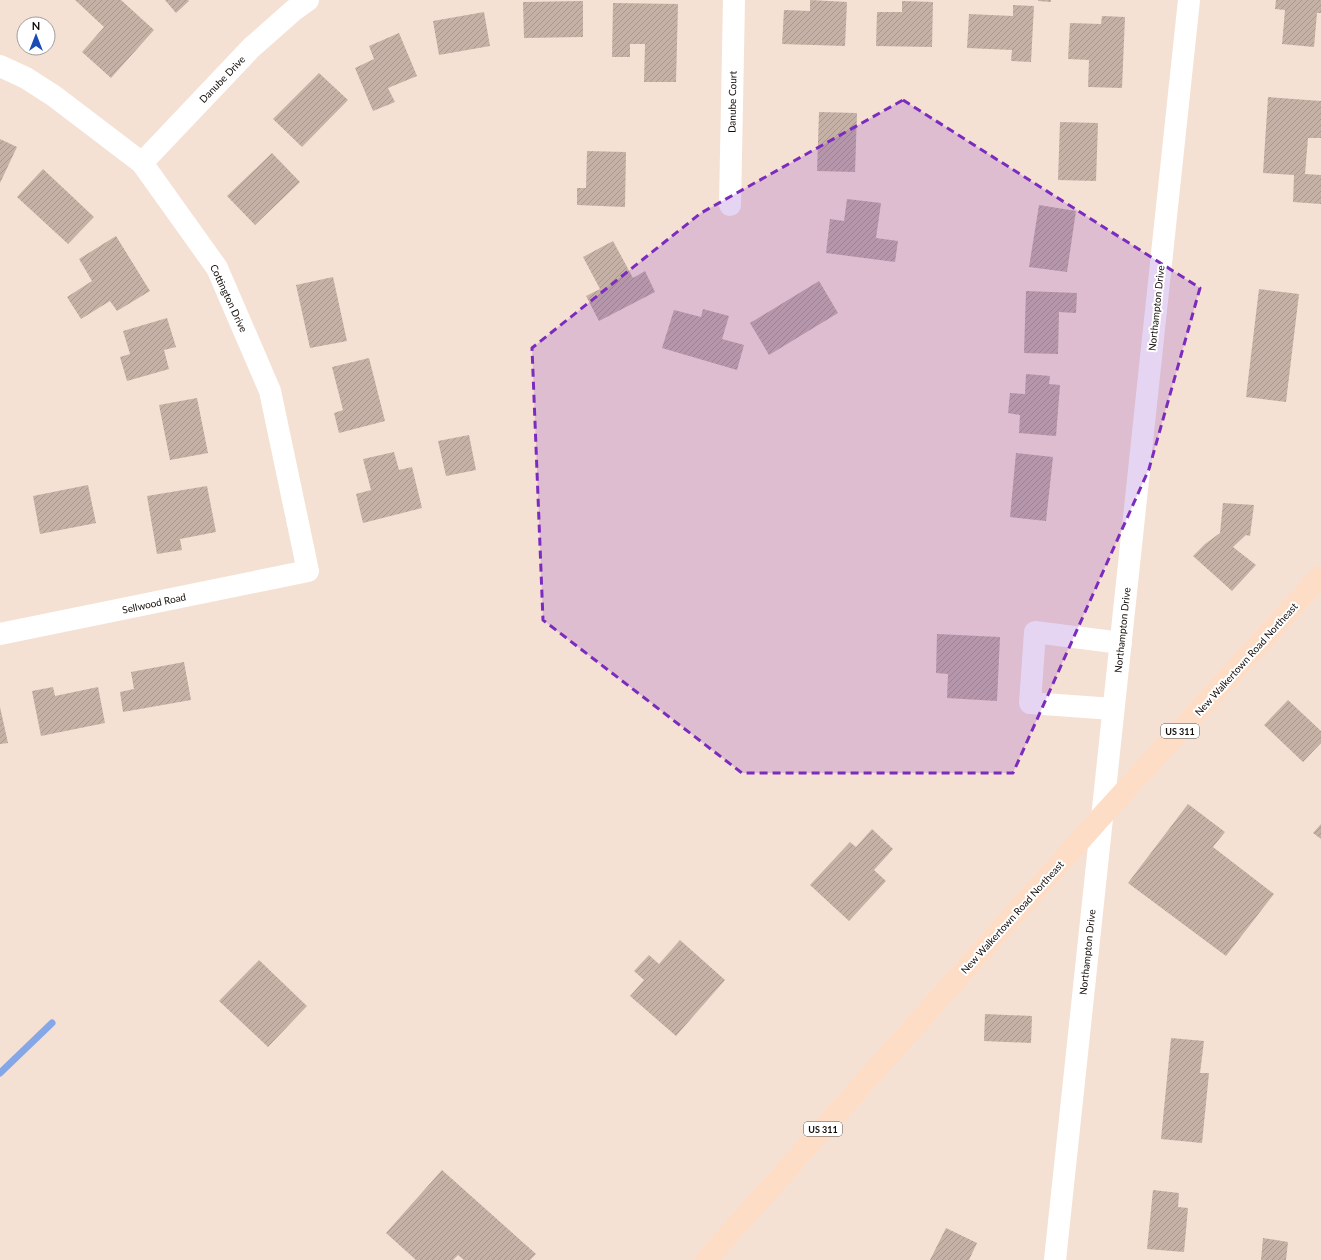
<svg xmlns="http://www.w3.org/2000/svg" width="1321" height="1260" font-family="Lato,sans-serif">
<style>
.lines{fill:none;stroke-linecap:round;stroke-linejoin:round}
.stream{stroke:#85a7e7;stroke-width:7}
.building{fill:url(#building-hatch)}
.minor{stroke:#fff;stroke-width:22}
.major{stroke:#feddc7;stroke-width:22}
.marked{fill:#7b2cbf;fill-opacity:0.2;stroke:#7b2cbf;stroke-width:3;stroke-dasharray:8 5;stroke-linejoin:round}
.labels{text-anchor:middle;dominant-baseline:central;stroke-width:4;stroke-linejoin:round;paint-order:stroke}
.shield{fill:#fff;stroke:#585451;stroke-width:1}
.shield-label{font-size:9px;font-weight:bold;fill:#110b07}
.street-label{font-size:10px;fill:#110b07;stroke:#fff}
</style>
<defs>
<pattern id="building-hatch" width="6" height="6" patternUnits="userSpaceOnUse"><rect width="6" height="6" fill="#c5b1a5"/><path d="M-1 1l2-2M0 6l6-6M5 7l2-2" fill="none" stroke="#a8978d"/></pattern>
</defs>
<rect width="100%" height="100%" fill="#f5e1d4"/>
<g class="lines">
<path class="stream" d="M0 1073 52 1023"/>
</g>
<path class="building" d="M75 0H121L154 30 111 78 82 52 104 27Z
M165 0H188L189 1 176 13Z
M810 0 847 2 845 46 782 44 784 10 810 11Z
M1038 0H1051V2L1038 1Z
M1276 0H1321V13H1317L1314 47 1282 44 1285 10 1275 9Z
M583 1V37L524 38 523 2Z
M902 1 933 2 932 47 876 46 877 12H902Z
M613 3 678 4 676 82H644L645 44H630V57H612Z
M1013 5 1034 6 1031 62 1011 61 1012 50 967 48 969 14 1013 16Z
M484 12 490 46 439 55 433 21Z
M1102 16 1125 17 1122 88 1088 87 1089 60 1068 59 1070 23 1101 24Z
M399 33 417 76 388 88 395 102 373 111 355 68 374 59 369 46Z
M319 73 348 100 302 147 273 119Z
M1268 97 1321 101V138H1308L1305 174 1321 175V204L1293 202 1294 175 1263 173Z
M819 112 857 113 855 172 817 171Z
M1060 122 1098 123 1096 181 1058 180Z
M0 139 17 147 0 183Z
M587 151 626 152 625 207 577 205V188H586Z
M272 153 300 182 255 225 227 196Z
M43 169 94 217 68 244 17 197Z
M847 199 881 203 876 238 898 241 895 262 826 253 830 219 844 221Z
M1039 205 1076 211 1067 272 1029 267Z
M116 236 150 291 117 311 110 301 81 319 67 297 92 281 79 259Z
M613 241 633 278 645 271 655 292 599 321 586 296 600 289 583 257Z
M333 277 347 341 310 348 296 285Z
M819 281 838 313 769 355 750 323Z
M1259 289 1299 294 1286 402 1246 397Z
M1026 291 1077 293 1076 313 1059 312 1058 354 1024 353Z
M703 309 729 316 722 339 744 345 737 370 662 348 674 310 701 317Z
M167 318 176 347 164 350 169 369 127 381 120 357 130 354 123 331Z
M369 358 385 421 339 433 334 413 343 410 332 367Z
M1026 374 1050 376 1049 384 1060 385 1056 436 1019 433 1020 415 1008 413 1010 393 1025 394Z
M197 398 208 453 170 460 159 405Z
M469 435 476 470 446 476 438 441Z
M394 452 399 470 412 467 422 508 363 523 356 494 371 490 363 459Z
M1016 453 1053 457 1046 521 1010 517Z
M88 485 96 523 40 534 33 496Z
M207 486 216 532 180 539 182 550 157 554 147 496Z
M1223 503 1254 505 1250 536 1246 535 1233 547 1256 565 1232 591 1193 556 1205 544 1220 533Z
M937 634 1000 637 997 701 947 698 948 674 936 673Z
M184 662 191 700 123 712 120 692 134 689 131 672Z
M53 687 55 696 98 687 105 723 41 736 32 691Z
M1288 700 1321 731V743L1303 762 1264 725Z
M0 707 8 743 0 744Z
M1188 804 1225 832 1213 847 1274 894 1226 956 1128 883Z
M1321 824V839L1313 833Z
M872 829 893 849 874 870 886 881 849 921 810 885 850 842 856 847Z
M680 940 725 980 676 1036 630 996 644 980 634 971 649 955 659 964Z
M259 960 307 1006 268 1047 219 1001Z
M985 1014 1032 1016 1031 1043 984 1041Z
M1171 1038 1204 1041 1200 1073H1209L1202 1143 1161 1139Z
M442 1170 536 1254 530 1260H464L458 1255 453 1260H416L386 1233Z
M1153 1190 1179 1193 1178 1207 1188 1208 1184 1252 1147 1249Z
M946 1228 977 1243 969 1260H930Z
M1263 1238 1288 1242 1286 1260H1261Z"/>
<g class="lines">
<path class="minor" d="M0 66 26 78 54 96 142 163 217 268 270 391 308 571 0 634
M142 163 251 48 294 10 308 0
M730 205 734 0
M1113 709 1030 703 1035 632 1121 643
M1055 1260 1189 0"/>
<path class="major" d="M706 1260 1101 817 1321 576"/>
</g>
<path class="marked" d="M903 100 1200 288 1149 469 1013 773H742L543 620 532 348 701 213Z"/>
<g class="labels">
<g class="shield">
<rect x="1161" y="724" width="38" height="14" rx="3"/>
<rect x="804" y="1122" width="38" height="14" rx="3"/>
</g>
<g class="shield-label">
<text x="1180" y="731">US 311</text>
<text x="823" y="1129">US 311</text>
</g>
<g class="street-label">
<text transform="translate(222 79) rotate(-46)">Danube Drive</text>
<text transform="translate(732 102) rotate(-89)">Danube Court</text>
<text transform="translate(229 298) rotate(65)">Cottington Drive</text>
<text transform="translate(1156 308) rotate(-84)">Northampton Drive</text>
<text transform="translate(154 603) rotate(-12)">Sellwood Road</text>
<text transform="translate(1122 630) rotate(-84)">Northampton Drive</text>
<text transform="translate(1246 659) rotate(-48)">New Walkertown Road Northeast</text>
<text transform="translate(1012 917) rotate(-48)">New Walkertown Road Northeast</text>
<text transform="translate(1087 952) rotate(-84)">Northampton Drive</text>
</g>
</g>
<g transform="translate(36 36)"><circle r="19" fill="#ffffff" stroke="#a09d9c"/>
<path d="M0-3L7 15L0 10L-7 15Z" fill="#194cb8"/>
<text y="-6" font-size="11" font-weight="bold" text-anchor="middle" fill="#110b07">N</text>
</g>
</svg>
